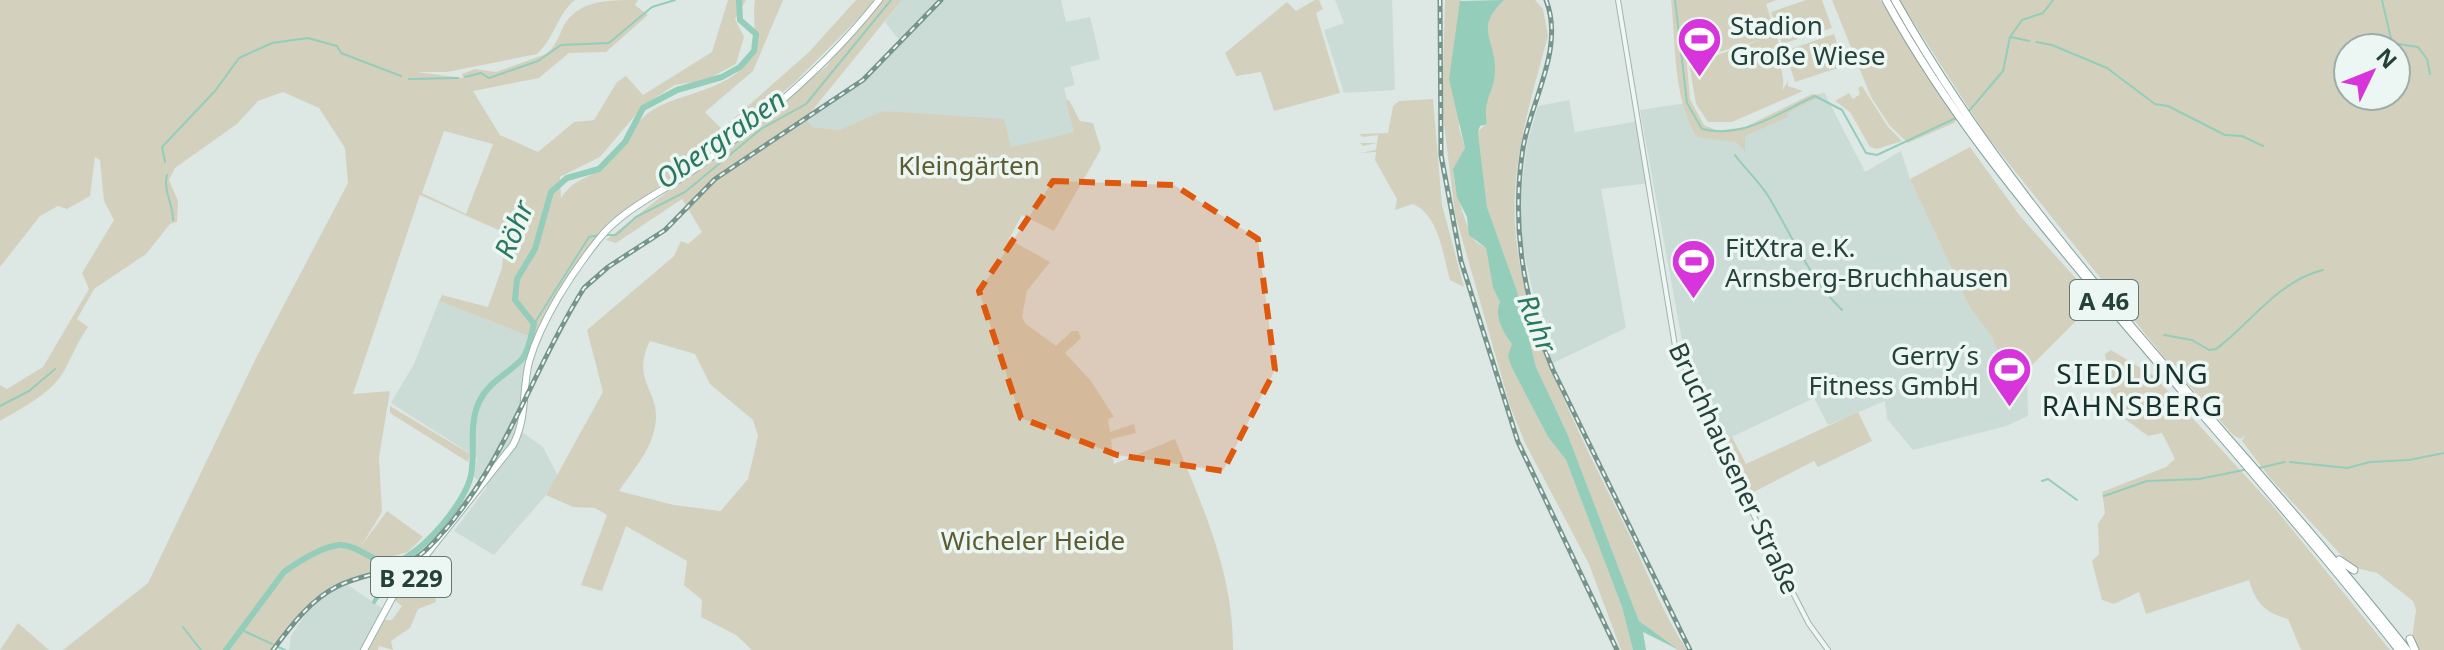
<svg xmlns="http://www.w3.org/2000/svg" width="2444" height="650" font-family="'Noto Sans',sans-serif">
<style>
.built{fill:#cbdbd6}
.green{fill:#d3d1bd;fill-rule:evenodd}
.water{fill:#94cdb9}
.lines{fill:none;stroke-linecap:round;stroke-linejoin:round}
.stream{stroke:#94cdb9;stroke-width:2}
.canal{stroke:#94cdb9;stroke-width:4}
.river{stroke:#94cdb9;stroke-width:6}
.minor-casing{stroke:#a2b3ae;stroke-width:6}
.major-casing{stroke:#9bb5ae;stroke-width:8}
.highway-casing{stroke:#83a199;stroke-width:9}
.minor{stroke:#f0f6f5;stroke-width:4}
.major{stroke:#fff;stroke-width:6}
.highway{stroke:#fff;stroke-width:7}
.rail-casing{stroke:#75948c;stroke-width:5}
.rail{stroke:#ecf6f3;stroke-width:2;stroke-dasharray:6;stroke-linecap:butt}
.marked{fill:#de580e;fill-opacity:0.2;stroke:#de580e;stroke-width:6;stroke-dasharray:16 10;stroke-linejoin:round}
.labels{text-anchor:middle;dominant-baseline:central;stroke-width:7;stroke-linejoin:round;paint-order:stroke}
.shield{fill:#ecf6f3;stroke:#617772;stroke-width:2}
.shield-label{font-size:24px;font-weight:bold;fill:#25413a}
.poi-label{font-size:26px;fill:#25413a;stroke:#ecf6f3;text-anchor:start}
.park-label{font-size:26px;fill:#5e5b31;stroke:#ecf6f3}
.street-label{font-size:26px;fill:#25413a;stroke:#ecf6f3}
.water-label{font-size:28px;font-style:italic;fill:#2b7860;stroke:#ecf6f3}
.neighbourhood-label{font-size:28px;letter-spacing:2px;fill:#17312c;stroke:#ecf6f3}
</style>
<rect width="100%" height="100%" fill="#dde8e5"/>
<path class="built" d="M902 0H1061L1066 22 1090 17 1100 59 1070 67 1075 85 1064 88 1075 132 1011 147 917 115 882 111 839 130 813 127 806 117 860 80 900 41 885 22Z
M1335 0H1392L1395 90 1344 93 1324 30 1344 23Z
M1824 92 1865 172 1901 151 1910 179 1969 306 1992 337 2008 376 2027 371 2028 416 2006 426 1913 450 1887 419 1885 401 1828 425 1814 398 1725 440 1685 357 1640 110 1686 103 1694 123 1716 134H1734Z
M1569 100 1575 132 1640 121 1649 183 1601 189 1626 328 1553 363 1543 336 1521 239 1519 208 1527 144 1538 106Z
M439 301 536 339 519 430 543 447 558 476 546 495 494 555 454 531 487 487 474 477 477 458 391 403 414 364Z
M346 584 382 608 361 650H289L291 636 305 615 328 593Z"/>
<path class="green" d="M0 0H575C558 13 554 39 537 54L447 72H417L463 78 462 74 475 69 496 72 546 54C555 47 558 38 563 27 578 0 606 0 638 0L635 5 648 15 606 52 569 53 539 78 473 91 500 135 538 152 574 122 594 120 617 82 626 76 643 95 712 52 728 0H746L735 19 744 37 736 64 706 80 675 85 644 105 600 157 560 177 561 198C574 179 581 182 599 170 621 156 627 129 647 114 676 91 734 93 751 54 758 39 752 17 755 0H783L753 71 705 112 722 129 809 52 856 0H902L806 118 813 127 839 130 882 111 1004 119 1011 147 1074 132 1066 101 1069 100 1080 121 1093 123 1101 149 1054 231 1022 215 1009 239 1050 262 1027 291 1022 317 1026 324 1056 346 1072 331H1078L1081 338 1065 353 1091 381 1114 417 1108 419 1110 432 1134 424 1136 433 1111 439 1114 464 1175 439C1203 507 1234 575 1233 650H752L736 635 701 617 702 600 684 585 687 561 626 526 602 591 581 585 607 515 595 508 573 507 546 495 603 392 587 330 674 256 681 241 688 244 702 232 682 199 616 243 606 240 827 66 872 5 795 82 733 135 621 213 602 231 536 339 439 301 442 295 488 307 502 268 505 233 420 195 353 394 390 391 379 457 382 512 361 546 387 511 423 537 408 552 383 559 386 568C329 583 308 605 271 650H63L148 583 255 360 348 183 345 148 319 108 283 92 258 101 237 124 175 168 169 180 178 201 177 222 170 224 146 254 94 289 77 319 88 327C78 341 72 356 64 371 52 393 22 408 0 421V385L7 389 43 367 89 289 82 273 114 220 104 201 100 160 95 157 90 196 67 209 58 206 40 216 0 267ZM444 131 493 144 466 214 422 193ZM650 341 695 354 710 384 753 420 758 436 748 479 718 514 720 511 674 505 619 491C634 468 654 448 656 419 658 390 631 379 650 341Z
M1315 0H1319L1323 9 1316 13 1340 93 1274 111 1261 72 1236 76 1225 53 1287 2 1296 11Z
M1445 0H1461L1459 128 1465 148C1464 158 1456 163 1454 171 1452 182 1468 234 1476 242 1477 243 1485 247 1486 248L1493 288 1500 302C1493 316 1504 334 1512 344V368L1548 437 1566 460 1622 607 1633 650H1621L1589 564 1525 443 1510 406 1455 214 1442 108Z
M1504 0H1535L1543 9 1548 36C1530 102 1509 168 1516 238 1526 337 1587 448 1630 536 1648 574 1664 616 1687 650H1678L1639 621 1567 433 1536 367 1517 291 1487 207 1478 132 1487 122C1480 106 1491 100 1491 85 1492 65 1483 30 1491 14 1493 9 1500 4 1504 0Z
M1671 0H1777L1766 4 1784 59 1772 47C1776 59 1787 73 1782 91L1788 81V86L1803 91 1732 122H1708L1696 104 1688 57 1703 53 1706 59 1763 39 1705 56 1703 51 1686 54 1690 99 1704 125 1718 131 1745 127 1812 94 1821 95 1819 100 1816 99 1787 113 1788 117 1745 136V151L1736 142 1697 137C1673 100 1676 45 1671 0Z
M1806 0H1822L1832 28 1782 44 1771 12Z
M1832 0H1880L1957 119 1954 123 1908 143 1890 126 1871 97Z
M1899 0H2444V650H2417L2412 638 2416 610 2413 601 2377 573 2352 567 2271 479 2242 441 2245 435 2241 439 2233 435 2162 355 1986 135ZM2348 48H2396V96H2348Z
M1834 34 1844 66 1795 82 1785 51Z
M1862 86 1888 127 1902 141 1877 149 1870 147 1850 112 1835 101 1849 93 1853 99 1860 94 1858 88Z
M1433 99 1442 205 1464 287 1450 280C1443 255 1439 215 1413 204L1395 210 1397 199 1375 160 1376 152 1360 153 1376 150 1377 143 1363 146 1360 143H1377L1378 135 1363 137 1359 134 1388 133 1393 106 1399 101Z
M1970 147 2020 216 2096 301 2032 365 2007 375 1992 337 1969 306 1910 179Z
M2111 350 2154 376 2274 507 2390 650H2301L2288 619C2265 613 2255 602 2249 580L2146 614 2139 592 2114 604 2102 600 2092 561 2099 554 2098 524 2105 513 2102 492 2166 467 2175 459 2162 433 2148 436 2114 411 2105 354Z
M390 406 470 454 468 462 390 413Z
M1858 412 1872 441 1818 467 1814 461 1750 494 1724 441 1732 437 1746 464Z
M434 585 436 602 418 609 410 628 391 641 393 650 379 646 378 650H368L383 620H392L402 606 394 600 408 588Z
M18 623 49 650H0Z"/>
<path class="water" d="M1504 0C1474 28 1495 38 1495 69 1495 93 1482 99 1487 124L1480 126 1478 132 1487 207 1517 291 1536 367 1567 433 1639 621 1679 650 1643 632 1646 650H1633L1622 607 1566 460 1548 437 1512 368 1508 356 1512 344C1504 334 1493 315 1500 302L1493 288 1486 248 1469 235 1467 217 1457 197 1453 169 1465 148 1449 79 1460 1Z"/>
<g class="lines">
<path class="stream" d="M1675 0 1687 103 1702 129C1744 139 1778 113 1815 96L1842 110 1866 153 1877 155 1956 118
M2382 0 2392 43 2418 47 2427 59 2430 74
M2011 37 2029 41
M2036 42 2052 45 2107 68 2155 104 2168 106 2225 135 2242 136 2263 146
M465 77 481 73 489 78 538 61 561 45 609 43 652 7 675 0
M409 79 458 78
M1969 111 2003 71 2010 37 2022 20 2043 13 2053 0
M1735 155C1746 170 1760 182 1770 199 1793 238 1810 279 1842 310
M165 162 162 147 215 91 239 58 272 43 308 38 337 46 341 53 401 76
M167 175C163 192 173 203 173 220
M606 235H616L636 217 685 192 761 129 806 104 891 0
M534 324 589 237 600 235
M2164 335 2192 340 2209 350 2216 349C2252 322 2278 281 2323 270
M0 406 29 391 55 369
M2290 462 2347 468 2370 462 2409 460 2444 453
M2259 468 2285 462
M2042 481 2048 479 2077 500
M2104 496 2147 481 2199 479 2244 470
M183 627 201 650
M242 630 272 644
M278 647 285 650"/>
<path class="canal" d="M393 579 409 564 413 553
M374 602 383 589"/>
<path class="river" d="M226 650 284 572C298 562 321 547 339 545 360 544 376 568 396 562 422 554 466 502 471 475 476 451 468 426 479 402 489 381 507 375 522 359 529 351 531 335 534 324L515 300 517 279 535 249 551 192 567 178 599 169 625 142 643 108 677 90 722 77 740 67 754 51 756 34 740 20 739 0"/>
<defs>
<path id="minor" d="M1618 0 1675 346 1763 535 1809 624 1828 650"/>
<path id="major" d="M364 650 392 598 513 445C527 419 522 390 529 362 541 320 571 274 598 240 623 208 663 192 696 168 763 120 828 65 879 0"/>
<path id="highway" d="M1886 0C1946 110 2026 207 2107 303 2204 418 2306 531 2399 650
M1895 0C2030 241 2237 434 2407 650
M2339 560 2354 570
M2410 639 2415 650"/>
</defs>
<use href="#minor" class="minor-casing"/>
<use href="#major" class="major-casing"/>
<use href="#highway" class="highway-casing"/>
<use href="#minor" class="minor"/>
<use href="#major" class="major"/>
<use href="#highway" class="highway"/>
<defs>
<path id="rail" d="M1440 0 1441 155 1461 261 1518 442 1617 650
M1546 0C1565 48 1531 100 1523 148 1511 225 1523 299 1553 370L1690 650
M273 650C290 627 311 599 338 586 366 572 404 572 427 549 501 477 530 373 584 288L608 267 665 230 715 179 863 80 941 0"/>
</defs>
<use href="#rail" class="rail-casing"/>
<use href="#rail" class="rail"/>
</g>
<path class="marked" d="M1053 181 1174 185 1258 239 1275 370 1223 471 1117 455 1021 418 979 291Z"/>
<defs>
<symbol id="stadium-pin" viewBox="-11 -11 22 30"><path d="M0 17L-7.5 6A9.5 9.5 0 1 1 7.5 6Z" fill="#d834db" stroke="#ecf6f3"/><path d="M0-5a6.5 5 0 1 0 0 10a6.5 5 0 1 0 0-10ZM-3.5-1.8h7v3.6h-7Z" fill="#fff"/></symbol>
</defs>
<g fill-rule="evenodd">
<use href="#stadium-pin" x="1674" y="14" width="51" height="69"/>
<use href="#stadium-pin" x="1668" y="236" width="51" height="69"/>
<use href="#stadium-pin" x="1984" y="344" width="51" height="69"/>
</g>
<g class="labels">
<g class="shield">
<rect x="2070" y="280" width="68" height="40" rx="6"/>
<rect x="371" y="557" width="80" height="40" rx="6"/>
</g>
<g class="shield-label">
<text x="2104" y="300">A 46</text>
<text x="411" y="577">B 229</text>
</g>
<g class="poi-label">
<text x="1730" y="25">Stadion<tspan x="1730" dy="30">Große Wiese</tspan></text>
<text x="1725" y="247">FitXtra e.K.<tspan x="1725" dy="30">Arnsberg-Bruchhausen</tspan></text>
<text x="1979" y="355" text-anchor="end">Gerry´s<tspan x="1979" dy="30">Fitness GmbH</tspan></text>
</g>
<g class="park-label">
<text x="969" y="165">Kleingärten</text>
<text x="1033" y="540">Wicheler Heide</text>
</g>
<g class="street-label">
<text transform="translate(1735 468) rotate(65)">Bruchhausener Straße</text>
</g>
<g class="water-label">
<text transform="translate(720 138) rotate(-35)">Obergraben</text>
<text transform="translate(513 229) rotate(-68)">Röhr</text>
<text transform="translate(1538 323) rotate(68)">Ruhr</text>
</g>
<g class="neighbourhood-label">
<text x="2133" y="373">SIEDLUNG<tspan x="2133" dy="32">RAHNSBERG</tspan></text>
</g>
</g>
<g transform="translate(2372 72) rotate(47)"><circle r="38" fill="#ecf6f3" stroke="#9caea9" stroke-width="2"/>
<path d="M0-6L14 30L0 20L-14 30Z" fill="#d834db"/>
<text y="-12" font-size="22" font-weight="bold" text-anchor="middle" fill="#25413a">N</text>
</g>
</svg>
